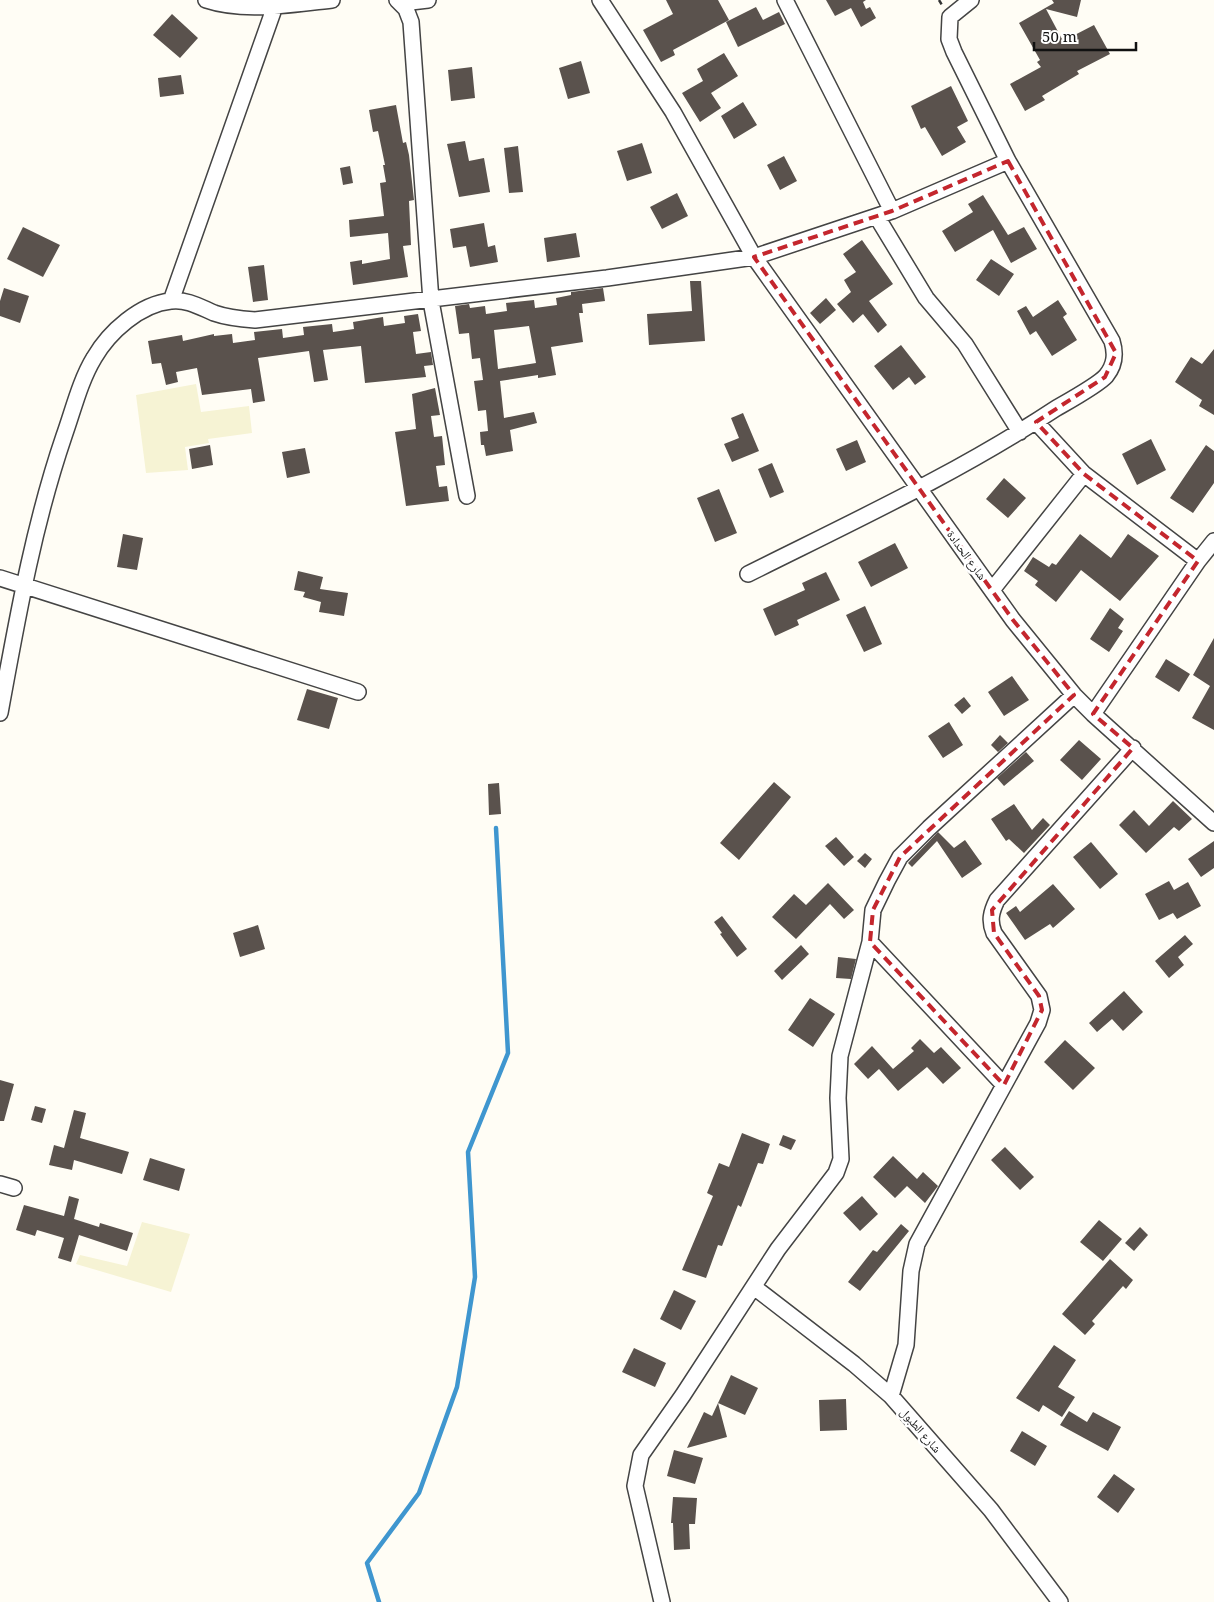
<svg xmlns="http://www.w3.org/2000/svg" width="1214" height="1602" font-family="'Noto Serif','Noto Naskh Arabic',serif">
<style>
.farmland{fill:#f6f3d4}
.lines{fill:none;stroke-linecap:round;stroke-linejoin:round}
.stream{stroke:#3f96cf;stroke-width:4.5}
.building{fill:#5a524d;fill-rule:evenodd}
.minor-casing{stroke:#444;stroke-width:18}
.path{stroke:#333;stroke-width:2.5;stroke-dasharray:5 2.5;stroke-linecap:butt}
.minor{stroke:#fff;stroke-width:15}
.marked{fill:none;stroke:#c4262e;stroke-width:4;stroke-dasharray:10 6;stroke-linejoin:round}
.labels{text-anchor:middle;dominant-baseline:central;stroke-width:5;stroke-linejoin:round;paint-order:stroke}
.street-label{font-size:12px;fill:#111;stroke:#fff}
</style>
<rect width="100%" height="100%" fill="#fffdf5"/>
<path class="farmland" d="M196 384 201 412 249 406 252 433 208 439 209 443 185 447 188 470 146 473 136 395Z
M142 1222 190 1234 171 1292 76 1264 80 1255 127 1266Z"/>
<g class="lines">
<path class="stream" d="M379 1602 367 1563 419 1493 457 1387 475 1277 468 1152 508 1053 496 828"/>
</g>
<path class="building" d="M666 0H718L729 20 673 50 675 55 661 62 643 30 673 14Z
M826 0H866L863 2 866 9 870 7 876 18 861 27 851 8 835 16Z
M1052 0H1081L1077 17 1046 9 1063 41 1094 25 1110 54 1077 71 1079 74 1042 96 1045 100 1025 111 1010 84 1041 67 1037 62 1040 60 1019 23 1054 3Z
M756 7 763 20 779 12 785 24 738 47 726 22Z
M172 14 198 38 180 58 153 35Z
M724 53 738 76 711 93 721 108 700 122 682 93 703 81 697 69Z
M581 61 590 93 568 99 559 68Z
M472 67 475 98 451 101 448 70Z
M181 75 184 94 160 97 158 78Z
M951 86 968 121 957 127 966 142 942 156 925 127 921 129 911 106Z
M743 102 757 125 734 139 721 116Z
M396 105 403 143 406 142 409 155 414 200 409 201 411 245 403 246 408 277 353 285 350 262 362 260V264L390 259 388 233 350 237 349 220 384 216 380 183 386 182 383 165H385L378 131 373 132 369 110Z
M465 141 469 161 484 158 490 192 459 197 447 144Z
M642 143 652 173 627 181 617 151Z
M518 146 523 192 509 193 504 148Z
M784 156 797 181 780 190 767 165Z
M350 166 353 183 343 185 340 168Z
M677 193 688 216 662 229 650 207Z
M983 195 1008 235 1024 227 1037 249 1011 263 993 230 955 252 942 231 973 212 968 204Z
M484 223 488 247 495 245 498 262 470 267 466 246 453 248 450 229Z
M23 227 60 245 43 277 7 259Z
M576 233 580 257 547 262 544 238Z
M862 240 893 284 869 301 887 325 878 333 863 314 853 323 837 304 851 292 844 280 856 272 843 254Z
M991 259 1014 274 999 296 976 280Z
M264 265 268 300 253 302 248 267Z
M690 281H701L705 341 649 345 647 314 692 311Z
M4 288 29 296 20 323 0 316V301Z
M603 288 605 301 582 304 583 313H579L583 342 551 347 556 375 538 378V375L500 381 504 418 534 412 537 423 510 430 513 451 486 456 484 445H481L480 432 488 431 486 410 478 411 474 381 483 380 480 358 472 359 469 333 459 334 455 306 469 304 470 308 485 306 486 314 507 311 506 303 534 300 535 308 557 305 556 298 571 295V292ZM529 326 536 363 498 369 494 330Z
M826 298 836 310 820 324 810 313Z
M1058 300 1067 314 1063 317 1077 340 1052 356 1036 331 1030 335 1017 311 1026 306 1033 317Z
M418 314 421 331 413 332 416 354 431 352 433 365 424 366 426 377 365 383 361 346 323 350 328 380 314 382 309 351 258 358 265 401 253 403 251 389 202 395 197 368 176 372 178 382 166 385 161 363 152 364 148 341 182 335 183 341 214 334V336L232 334 233 343 255 340 254 332 282 329 283 338 304 335 303 327 332 324 333 332 354 329 353 322 383 317 384 326 405 323 404 316Z
M901 345 926 377 915 385 909 377 893 390 874 366Z
M1214 349V415L1199 406 1202 400 1175 382 1191 357 1202 364Z
M435 388 440 415 431 416 434 437 442 436 445 465 436 466 439 487 447 486 449 501 406 506 395 432 416 429 412 394Z
M743 413 759 451 732 462 724 444 739 438 731 418Z
M1151 439 1166 470 1137 485 1122 454Z
M857 440 866 462 846 471 836 449Z
M210 445 213 465 192 469 189 449Z
M1206 445 1214 451V483L1193 513 1170 498Z
M305 448 310 473 287 478 282 452Z
M772 463 784 492 770 498 758 469Z
M1004 478 1026 498 1008 518 986 499Z
M719 489 737 533 715 542 697 498Z
M123 534 143 538 137 570 117 567Z
M1080 534 1111 558 1128 534 1159 556 1120 601 1081 570 1056 602 1035 585 1038 581 1024 571 1033 557 1049 567 1052 563 1056 565Z
M895 543 908 568 871 587 858 562Z
M298 571 323 577 320 589 348 593 344 616 319 612 321 602 303 597 305 592 294 590Z
M826 572 840 600 797 620 799 625 775 636 763 609 805 590 802 583Z
M865 606 882 644 864 652 846 615Z
M1110 608 1124 619 1118 628 1123 631 1109 652 1090 639Z
M1214 638V730L1192 718 1210 686 1193 675Z
M1166 659 1190 674 1179 692 1155 677Z
M1012 676 1029 700 1004 716 988 692Z
M307 689 338 698 329 729 297 720Z
M964 697 971 706 962 714 954 705Z
M949 722 963 745 943 758 928 736Z
M1000 735 1008 743 998 752 991 745Z
M1079 740 1101 759 1082 780 1060 760Z
M1026 752 1034 761 1004 786 997 778Z
M774 782 791 797 739 860 720 843Z
M499 783 501 814 489 815 488 784Z
M1173 801 1192 819 1179 831 1174 827 1146 853 1119 825 1134 810 1149 826Z
M1014 804 1032 830 1043 818 1050 825 1024 853 1009 839 1006 841 991 819Z
M938 832 954 848 965 840 982 864 962 878 937 841 912 867 908 863Z
M836 837 854 857 844 866 825 846Z
M1214 841V868L1201 877 1188 859Z
M1091 842 1118 874 1100 889 1073 857Z
M865 853 872 859 865 868 857 861Z
M1169 881 1174 890 1188 882 1201 906 1177 919 1173 913 1159 920 1145 894Z
M828 883 854 910 844 919 830 904 796 939 772 917 794 894 806 905Z
M1053 884 1075 909 1053 928 1050 924 1025 940 1006 913 1016 906 1020 912Z
M722 916 747 949 737 957 720 934 722 933 714 922Z
M258 925 265 949 240 957 233 933Z
M1185 935 1193 944 1178 957 1184 965 1169 978 1155 961Z
M801 945 809 954 782 980 774 971Z
M838 957 856 959 851 979 836 978Z
M1124 991 1143 1012 1123 1031 1112 1019 1097 1032 1089 1023Z
M810 998 835 1014 813 1047 788 1030Z
M920 1039 934 1053 941 1047 961 1068 943 1084 927 1067 898 1091 879 1069 868 1079 854 1064 872 1046 893 1069 914 1051 911 1048Z
M1065 1040 1095 1068 1073 1090 1044 1062Z
M0 1080 14 1084 4 1121H0Z
M35 1106 46 1109 42 1123 31 1120Z
M74 1110 86 1113 80 1138 129 1152 122 1174 74 1160 72 1170 49 1165 54 1145 64 1148Z
M742 1133 770 1144 763 1164 758 1163 741 1207 738 1205 722 1246 718 1245 706 1278 682 1270 713 1196 707 1193 719 1163 729 1167Z
M783 1135 796 1140 791 1150 779 1145Z
M1005 1147 1034 1177 1020 1190 991 1160Z
M893 1156 917 1179 923 1172 938 1186 925 1203 907 1186 895 1198 873 1177Z
M150 1158 185 1169 179 1191 143 1180Z
M69 1196 79 1199 74 1219 99 1227 100 1223 133 1233 127 1251 79 1235 71 1262 58 1258 64 1238 37 1230 35 1236 16 1230 24 1205 64 1216Z
M862 1196 878 1214 860 1231 843 1213Z
M1099 1220 1122 1239 1103 1261 1080 1242Z
M901 1224 909 1231 860 1291 848 1282 873 1250 877 1252Z
M1140 1227 1148 1235 1134 1251 1125 1243Z
M1110 1259 1133 1280 1126 1289 1123 1286 1092 1321 1095 1324 1085 1335 1062 1314Z
M674 1290 696 1301 681 1330 660 1319Z
M1054 1345 1076 1360 1058 1387 1075 1397 1062 1417 1043 1405 1039 1412 1016 1398Z
M634 1348 666 1363 655 1387 622 1372Z
M731 1375 758 1388 745 1415 718 1403 727 1437 687 1448 704 1412 712 1416Z
M846 1399 847 1430 820 1431 819 1400Z
M1069 1411 1087 1422 1093 1412 1121 1427 1108 1451 1060 1425Z
M1022 1431 1047 1446 1035 1466 1010 1451Z
M674 1450 703 1458 695 1484 667 1476Z
M1114 1474 1135 1489 1118 1513 1097 1497Z
M673 1497 697 1498 695 1524H689L690 1549 674 1550 673 1523H671Z"/>
<g class="lines">
<defs>
<path id="minor" d="M206 0C245 13 292 4 332 0
M397 0 406 9 411 22 431 301 467 496
M600 0 673 112 754 257 1013 620 1074 695 1093 714 1214 823
M785 0 892 211
M402 3 428 0
M877 217 926 298 965 344 1020 432
M171 301 275 6
M1036 422 1084 474 1198 561
M748 574C852 522 958 473 1055 409 1067 402 1098 385 1106 376 1115 365 1116 354 1112 341L1008 161 954 52 949 39 950 17 971 0
M0 578 358 692
M992 590 1084 474
M0 713C17 620 33 527 64 436 73 411 80 381 94 358 109 332 140 304 171 301 187 299 200 307 214 313 228 318 241 319 255 320L607 278 754 257 892 211 1008 161
M1093 714 1198 561 1214 541
M870 942 1004 1085
M0 1184 14 1188
M754 1287 854 1364 891 1396 991 1510 1060 1602
M891 1396 906 1345 911 1271 917 1244 1038 1023 1042 1010 1039 996 994 933C989 921 991 912 997 900L1133 748
M662 1602 635 1486 641 1455 683 1395 778 1249 836 1173 841 1159 838 1098 840 1056 870 942 873 910 887 881 900 857 929 828 1074 695"/>
</defs>
<use href="#minor" class="minor-casing"/>
<path class="path" d="M939 0 942 5"/>
<use href="#minor" class="minor"/>
</g>
<path class="marked" d="M1008 161 1116 353 1105 377 1036 422 1084 474 1198 561 1093 714 1133 748 992 910 994 933 1039 996 1042 1010 1004 1085 870 942 873 910 900 857 1074 695 1013 620 754 257 892 211Z"/>
<g class="labels">
<g class="street-label">
<text transform="translate(967 555) rotate(54)">شارع الحدادة</text>
<text transform="translate(921 1430) rotate(49)">شارع الطبول</text>
</g>
</g>
<path d="M1034 42v8h102v-8" fill="none" stroke="#111111" stroke-width="2.5"/>
<text x="1042" y="42" font-size="15" fill="#111111" stroke="#ffffff" stroke-width="4" paint-order="stroke">50 m</text>
</svg>
